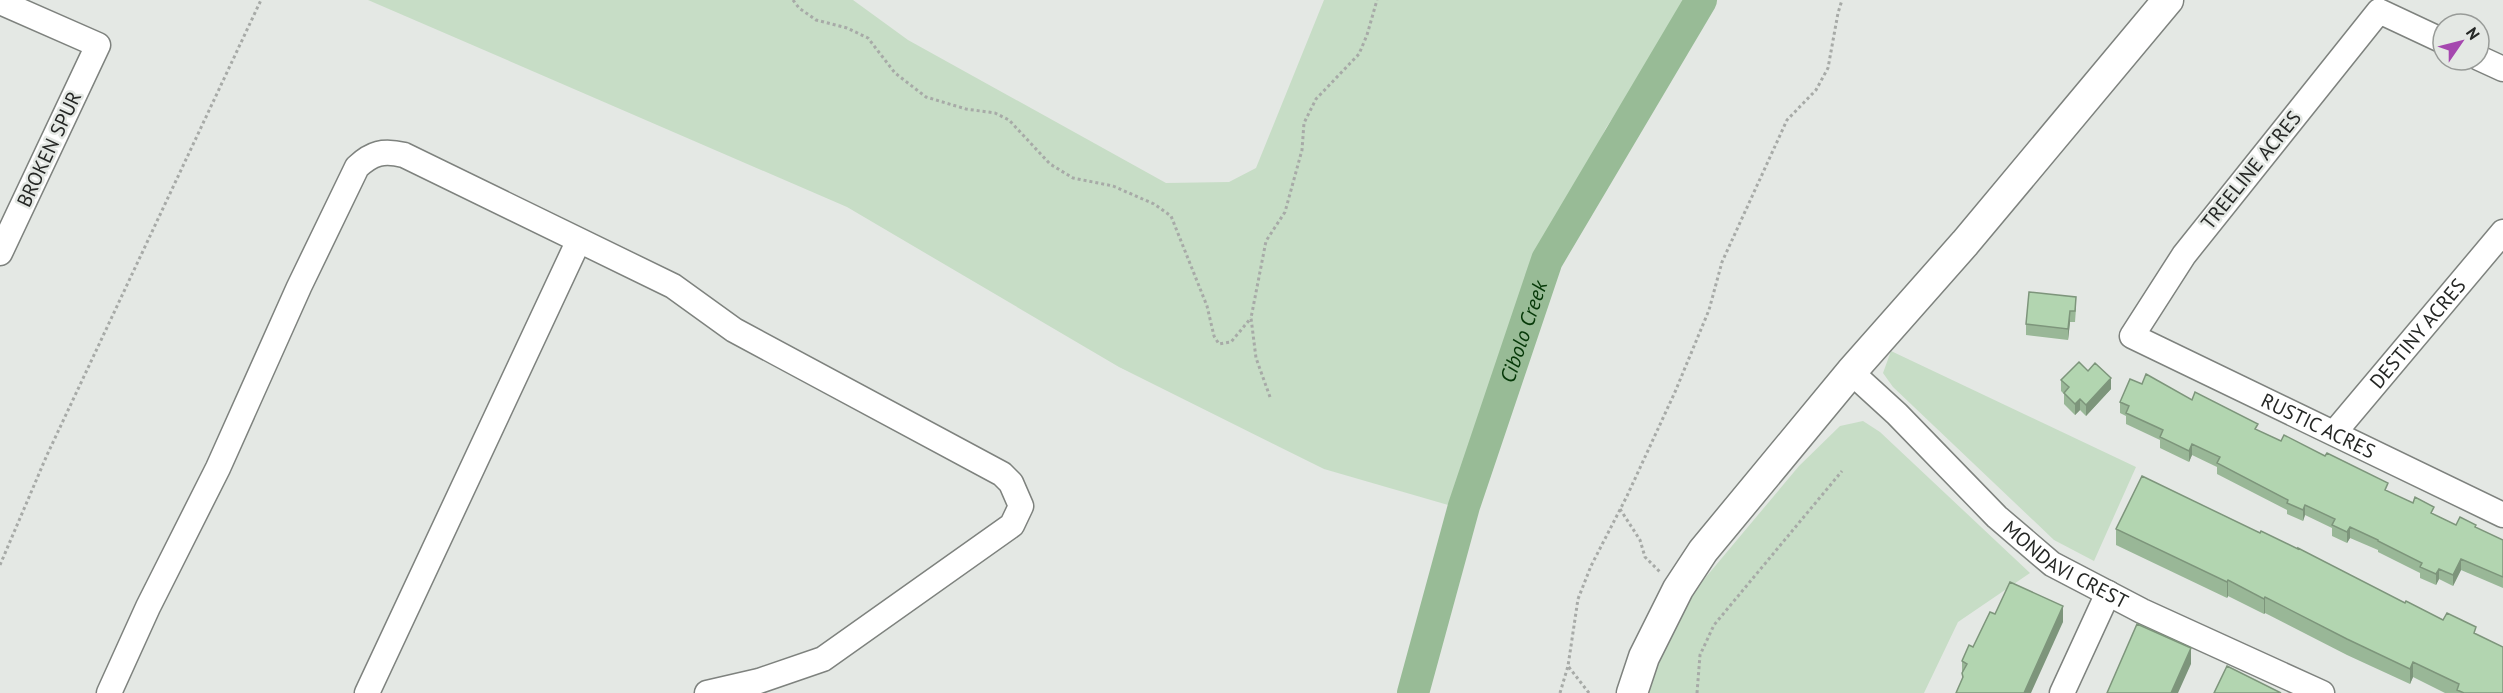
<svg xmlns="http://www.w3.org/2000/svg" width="2503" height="693" font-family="'PT Sans',sans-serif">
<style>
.green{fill:#c7ddc6}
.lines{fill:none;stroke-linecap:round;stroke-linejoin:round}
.river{stroke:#98bb96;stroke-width:32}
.minor-casing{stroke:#7e827e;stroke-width:27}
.major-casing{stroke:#7e827e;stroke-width:33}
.path{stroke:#a7aaa7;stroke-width:3;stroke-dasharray:3 3;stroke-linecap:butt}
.minor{stroke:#fff;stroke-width:24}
.major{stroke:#fff;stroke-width:30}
.wall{fill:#99b797}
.shaded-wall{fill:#7d957b}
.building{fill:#b2d5b0;stroke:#7d957b;stroke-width:1.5}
.labels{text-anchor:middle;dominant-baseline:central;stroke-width:5;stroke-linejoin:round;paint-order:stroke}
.street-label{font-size:20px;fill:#252725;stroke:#e4e8e4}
.water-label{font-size:21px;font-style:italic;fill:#063908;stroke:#e4e8e4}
</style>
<rect width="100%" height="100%" fill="#e4e8e4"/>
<path class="green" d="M368 0H853L908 40 1166 183 1229 182 1256 168 1324 0H1689L1606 128 1532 278 1473 443 1462 509 1324 469 1119 367 847 207Z
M1891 351 2136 467 2094 561 2054 540 1893 387 1883 373Z
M1863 421 1880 432 2030 573 1958 622 1924 693H1647L1680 608 1799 466 1840 426Z"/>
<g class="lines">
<path class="river" id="s1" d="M1413 693 1464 506 1547 260 1701 0"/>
<defs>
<g id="minor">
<path d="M0 2 98 45 0 253"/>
<path id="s2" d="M2443 41 2379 11 2184 255 2132 336 2503 515"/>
<path d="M2479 58 2503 69"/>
<path id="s3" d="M1851 372 1897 414 1997 517 2052 564 2142 611 2322 693"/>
<path id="s4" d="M2334 433 2503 232"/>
<path d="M109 693 148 607 218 468 299 287 357 167C372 153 383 150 404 155L673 286 734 330 1002 474 1011 483 1021 506 1012 525 823 659 759 681 707 693"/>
<path d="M367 693 578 242"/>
<path d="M2062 693 2108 593"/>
</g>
<path id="major" d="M1632 693 1644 657 1678 589 1703 551 1851 372 1965 243 2168 0"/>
</defs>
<use href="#minor" class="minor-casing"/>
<use href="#major" class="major-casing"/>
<path class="path" d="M793 0 799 8 816 20 847 28 868 38 895 73 926 97 966 109 995 113 1009 120 1050 164 1073 178 1113 186 1154 204 1171 216 1207 306 1214 336 1219 344 1231 342 1251 318
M1270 397 1256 358 1251 318 1266 241 1285 212 1302 150 1304 123 1316 99 1359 54 1367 35 1377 0
M1620 509 1640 540 1645 557 1660 572
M0 565 47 455 261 0
M1560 693 1568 666
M1589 693 1568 666 1578 599 1591 566 1627 496 1675 392 1709 310 1722 262 1787 120 1816 90 1828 68 1838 13 1842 0
M1697 693 1700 655 1714 625 1842 471"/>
<use href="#minor" class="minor"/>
<use href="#major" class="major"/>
</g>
<path class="wall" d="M2076 308 2075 322H2070L2068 340 2026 335V324Z
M2088 371 2111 389 2086 416 2080 410 2075 415 2064 404V394L2061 391V380Z
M2142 384 2192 400 2388 492 2456 525 2476 528 2503 540V588L2461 570 2453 586 2439 579 2436 585 2420 578V573L2378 552V550L2350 538 2347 543 2332 536V528L2305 515 2303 521 2287 514V510L2217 474V467L2192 455 2189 462 2160 448V440L2126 424V416L2120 413V402Z
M2116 529 2405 603 2476 634 2503 693H2445L2413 677 2410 684 2347 655 2265 613 2264 614 2228 596 2227 598 2116 545Z
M1995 614 2063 622 1962 679V661L1973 647Z"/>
<path class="shaded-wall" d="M2070 311V322L2068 340V329Z
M2111 378V389L2086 416V405Z
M2080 399V410L2075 415V404Z
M2192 444V455L2189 462V451Z
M2305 505V515L2303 521V510Z
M2350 527V538L2347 543V532Z
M2461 559V570L2453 586V575Z
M2439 569V579L2436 585V574Z
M2228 580V596L2227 598V582Z
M2265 597V613L2264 614V599Z
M2063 606V622L2031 693H2024Z
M2191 648V664L2178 693H2171Z
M2413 662V677L2410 684V669Z"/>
<path class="building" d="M2029 292 2076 297 2075 311H2070L2068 329 2026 324Z
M2079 362 2088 371 2095 363 2111 378 2086 405 2080 399 2075 404 2064 393 2069 387 2061 380Z
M2146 374 2192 400 2195 392 2258 424 2255 429 2281 441 2284 435 2325 456 2327 453 2388 483 2385 490 2413 503 2415 497 2434 507 2431 513 2456 525 2460 517 2476 525 2475 527 2503 540V577L2461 559 2453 575 2439 569 2436 574 2420 567 2422 563 2378 541V540L2350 527 2347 532 2332 525 2335 519 2305 505 2303 510 2287 503 2288 500 2217 463 2220 457 2192 444 2189 451 2160 437 2163 430 2126 413 2129 406 2120 402 2130 379 2142 384Z
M2142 476 2260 533 2261 531 2298 549V548L2405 603 2406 601 2443 620 2447 613 2476 627 2474 633 2503 647V693H2464L2457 690 2459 684 2413 662 2410 669 2347 639 2265 597 2264 599 2228 580 2227 582 2116 529Z
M2010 582 2063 606 2024 693H1956L1963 677 1962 673 1967 664 1962 661 1969 645 1973 647 1990 612 1995 614Z
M2137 624 2191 648 2171 693H2107Z
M2227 666 2281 693H2214Z"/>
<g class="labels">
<g class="street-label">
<text transform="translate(49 149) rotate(-65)">BROKEN SPUR</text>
<text transform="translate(2251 170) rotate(-51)">TREELINE ACRES</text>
<text stroke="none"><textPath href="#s4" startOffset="130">DESTINY ACRES</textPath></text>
<text stroke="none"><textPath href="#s2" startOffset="686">RUSTIC ACRES</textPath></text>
<text stroke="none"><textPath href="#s3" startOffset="290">MONDAVI CREST</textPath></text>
</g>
<g class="water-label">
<text stroke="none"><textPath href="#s1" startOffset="378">Cibolo Creek</textPath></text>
</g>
</g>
<g transform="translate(2461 42) rotate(55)"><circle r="28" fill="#e4e8e4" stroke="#989b98" stroke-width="1.5"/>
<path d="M0-4.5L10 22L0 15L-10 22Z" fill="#a547af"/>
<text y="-9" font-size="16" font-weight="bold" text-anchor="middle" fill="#252725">N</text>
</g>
</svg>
